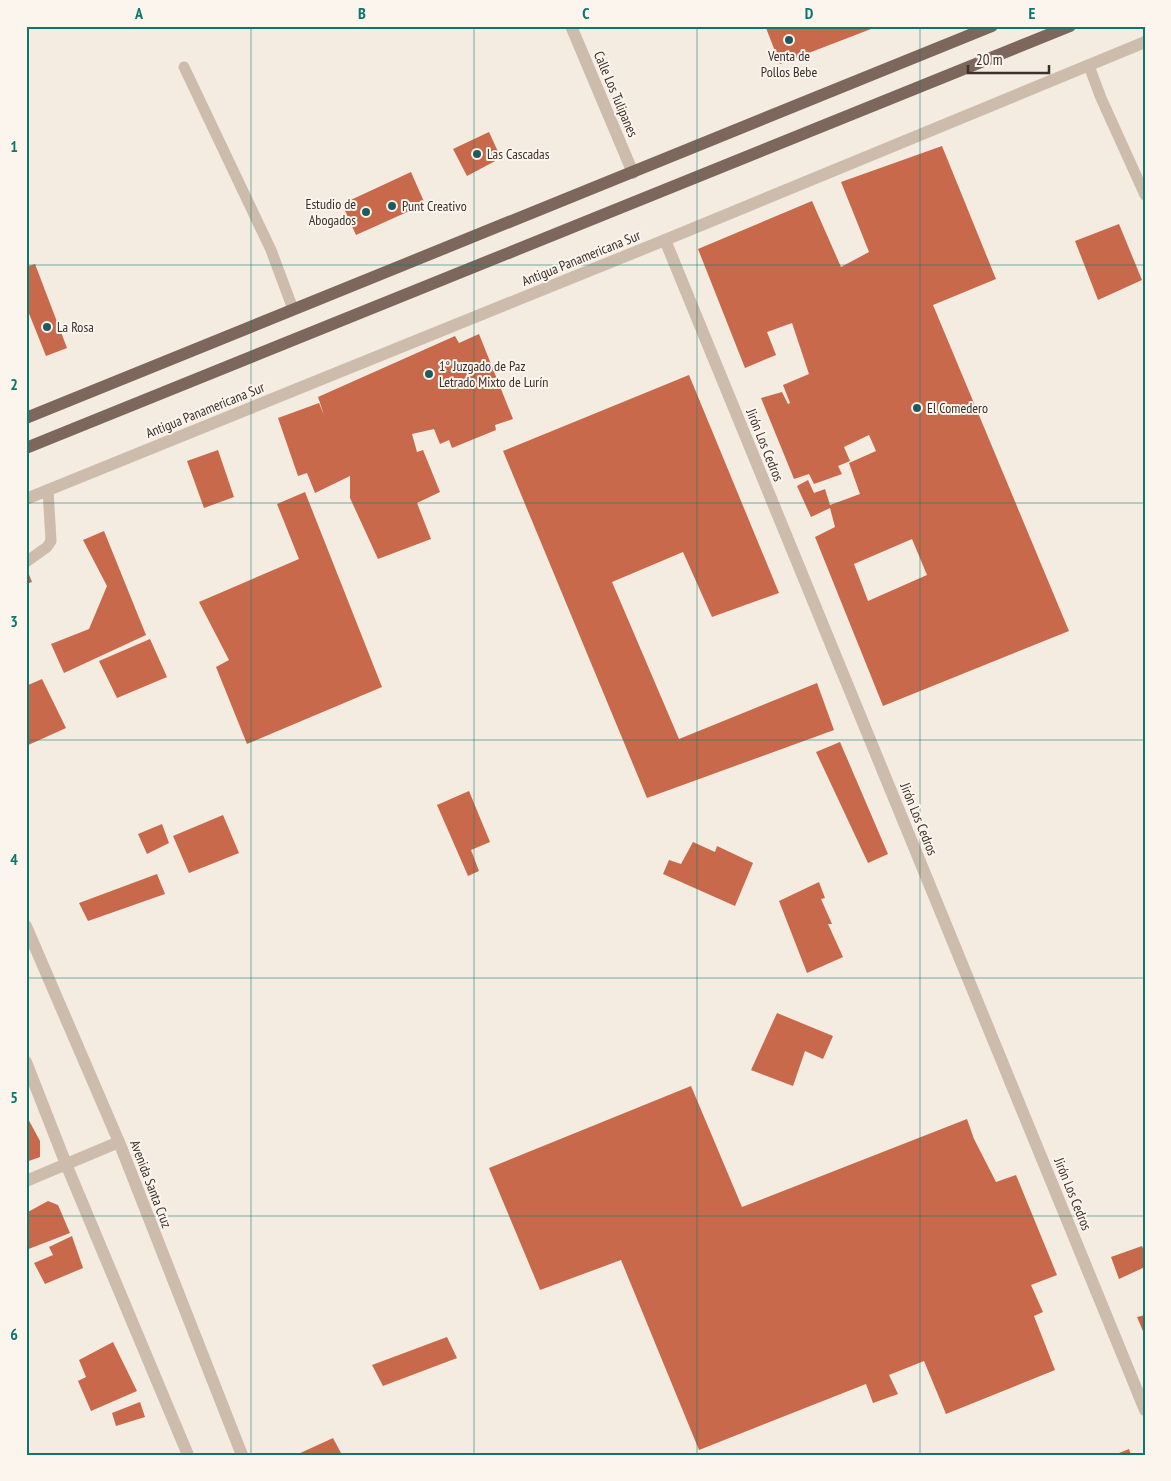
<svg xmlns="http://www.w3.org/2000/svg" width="1171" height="1481" font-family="'PT Sans Narrow',sans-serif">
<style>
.building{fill:#c8694b;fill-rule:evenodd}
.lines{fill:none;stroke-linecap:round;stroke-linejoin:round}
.service{stroke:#cdbbac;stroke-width:11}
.minor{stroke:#cdbbac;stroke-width:12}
.tertiary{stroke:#cdbbac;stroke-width:12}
.primary{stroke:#7d675c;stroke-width:12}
.grid{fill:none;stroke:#0f766e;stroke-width:1;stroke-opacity:0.55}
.poi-dot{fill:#1f5a5e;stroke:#fbf5ee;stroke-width:2}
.labels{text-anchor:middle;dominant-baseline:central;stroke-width:4;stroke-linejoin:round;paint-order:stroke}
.poi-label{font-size:14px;fill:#3b302b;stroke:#fbf5ee;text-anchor:start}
.street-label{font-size:14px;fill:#3b302b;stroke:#fbf5ee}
.neatline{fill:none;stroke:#0f766e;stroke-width:2}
.grid-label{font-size:16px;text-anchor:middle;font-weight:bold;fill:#0f766e}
</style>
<rect width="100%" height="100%" fill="#f4ebe1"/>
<path class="building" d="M773 26H870L871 29 780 64 766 28Z
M489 132 501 158 467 176 453 149Z
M942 146 996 279 933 305 1069 631 883 706 815 537 835 527 830 508 811 517 797 486 808 480 814 493 825 489 830 505 860 494 849 463 876 451 869 435 844 447 850 461 838 466 842 474 814 484 809 474 794 479 761 398 782 392 788 404 790 403 783 385 809 374 792 323 767 332 776 355 745 368 698 249 812 201 841 267 869 252 841 182ZM912 539 927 575 868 601 854 564Z
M411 172 425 204 356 235 342 204Z
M1119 224 1142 280 1098 300 1075 241Z
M35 264 67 348 46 356 26 306V267Z
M479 334 513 419 495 425 496 430 452 448 449 440 440 444 434 429 412 434 417 452 423 450 440 492 417 503 431 539 378 559 350 498V476L315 493 307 473 298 476 278 418 319 403 324 415 318 397 455 336 459 343Z
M689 375 779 593 712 617 683 552 612 582 679 739 817 683 834 730 647 798 503 451Z
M218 450 234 497 204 508 187 461Z
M305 492 382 687 247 744 216 667 229 660 199 602 299 559 277 504Z
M104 531 146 635 64 673 51 644 89 629 107 586 83 540Z
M26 567 32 582 26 584Z
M150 639 167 677 117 698 99 661Z
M42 679 66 728 26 746V686Z
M840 742 888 854 868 863 816 752Z
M469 791 490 842 471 850 479 871 468 876 437 805Z
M223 815 239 853 189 873 173 836Z
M162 824 169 843 147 854 138 834Z
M693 842 715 852 717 846 753 863 735 906 663 874 669 860 681 864Z
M157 874 165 894 88 921 79 903Z
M819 882 825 898 821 899 832 924H828L843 957 807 973 779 901Z
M777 1013 833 1036 823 1059 805 1051 793 1086 751 1070Z
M691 1086 742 1207 967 1119 974 1139 996 1182 1016 1175 1057 1275 1031 1285 1043 1312 1034 1316 1055 1370 946 1414 924 1361 889 1375 898 1394 873 1403 866 1384 699 1450 621 1260 540 1290 489 1168Z
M26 1115 40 1141V1157L26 1162Z
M48 1201 58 1205 70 1233 26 1250V1213Z
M72 1236 83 1268 45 1284 34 1263 53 1255 49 1247Z
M1142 1246 1145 1253V1267L1119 1279 1111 1257Z
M1145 1315V1336L1137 1317Z
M447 1337 457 1358 383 1386 372 1365Z
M113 1342 137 1391 91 1411 78 1381 86 1377 79 1360Z
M140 1402 145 1417 116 1426 112 1413Z
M333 1438 342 1455H296Z
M1129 1449 1131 1455H1114Z"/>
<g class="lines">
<path class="service" d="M1089 66 1101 98 1145 195
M184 67 271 250 293 309
M26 562 47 547 51 541 48 490"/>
<path class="minor" d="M571 26 633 173
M665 240 1145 1410
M26 926 119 1142 242 1455
M26 1062 66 1164 188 1455
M26 1181 119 1142"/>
<path class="tertiary" d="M26 499 665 240 1145 42"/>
<path class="primary" d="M26 418 992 26
M26 448 1070 26"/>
</g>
<path class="grid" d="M251 26V1455M474 26V1455M697 26V1455M920 26V1455M26 265H1145M26 503H1145M26 740H1145M26 978H1145M26 1216H1145"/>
<g class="poi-dot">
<circle cx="789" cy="40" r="5"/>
<circle cx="477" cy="154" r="5"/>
<circle cx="392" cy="206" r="5"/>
<circle cx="366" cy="212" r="5"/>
<circle cx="47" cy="327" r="5"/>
<circle cx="429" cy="374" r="5"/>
<circle cx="917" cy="408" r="5"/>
</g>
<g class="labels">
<g class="poi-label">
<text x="789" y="56" text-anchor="middle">Venta de<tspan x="789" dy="16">Pollos Bebe</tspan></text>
<text x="487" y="154">Las Cascadas</text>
<text x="356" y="204" text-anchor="end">Estudio de<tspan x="356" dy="16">Abogados</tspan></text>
<text x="402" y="206">Punt Creativo</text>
<text x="57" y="327">La Rosa</text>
<text x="439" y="366">1° Juzgado de Paz<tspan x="439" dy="16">Letrado Mixto de Lurín</tspan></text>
<text x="927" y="408">El Comedero</text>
</g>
<g class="street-label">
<text transform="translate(616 94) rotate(67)">Calle Los Tulipanes</text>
<text transform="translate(581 258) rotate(-22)">Antigua Panamericana Sur</text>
<text transform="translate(205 410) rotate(-22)">Antigua Panamericana Sur</text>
<text transform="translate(765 445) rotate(68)">Jirón Los Cedros</text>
<text transform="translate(919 819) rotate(68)">Jirón Los Cedros</text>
<text transform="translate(151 1184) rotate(69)">Avenida Santa Cruz</text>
<text transform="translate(1073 1194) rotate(68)">Jirón Los Cedros</text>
</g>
</g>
<rect width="1171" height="1481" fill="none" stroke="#fbf5ee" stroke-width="55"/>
<path d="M968 65v8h81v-8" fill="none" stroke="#3b302b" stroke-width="2.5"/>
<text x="976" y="65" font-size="15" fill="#3b302b" stroke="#fbf5ee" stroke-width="4" paint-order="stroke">20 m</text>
<rect x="28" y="28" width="1116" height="1426" class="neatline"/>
<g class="grid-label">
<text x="139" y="19">A</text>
<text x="362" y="19">B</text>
<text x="586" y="19">C</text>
<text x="809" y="19">D</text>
<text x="1032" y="19">E</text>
<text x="14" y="152">1</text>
<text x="14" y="390">2</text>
<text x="14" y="627">3</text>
<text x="14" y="865">4</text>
<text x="14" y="1103">5</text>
<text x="14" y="1340">6</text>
</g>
</svg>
